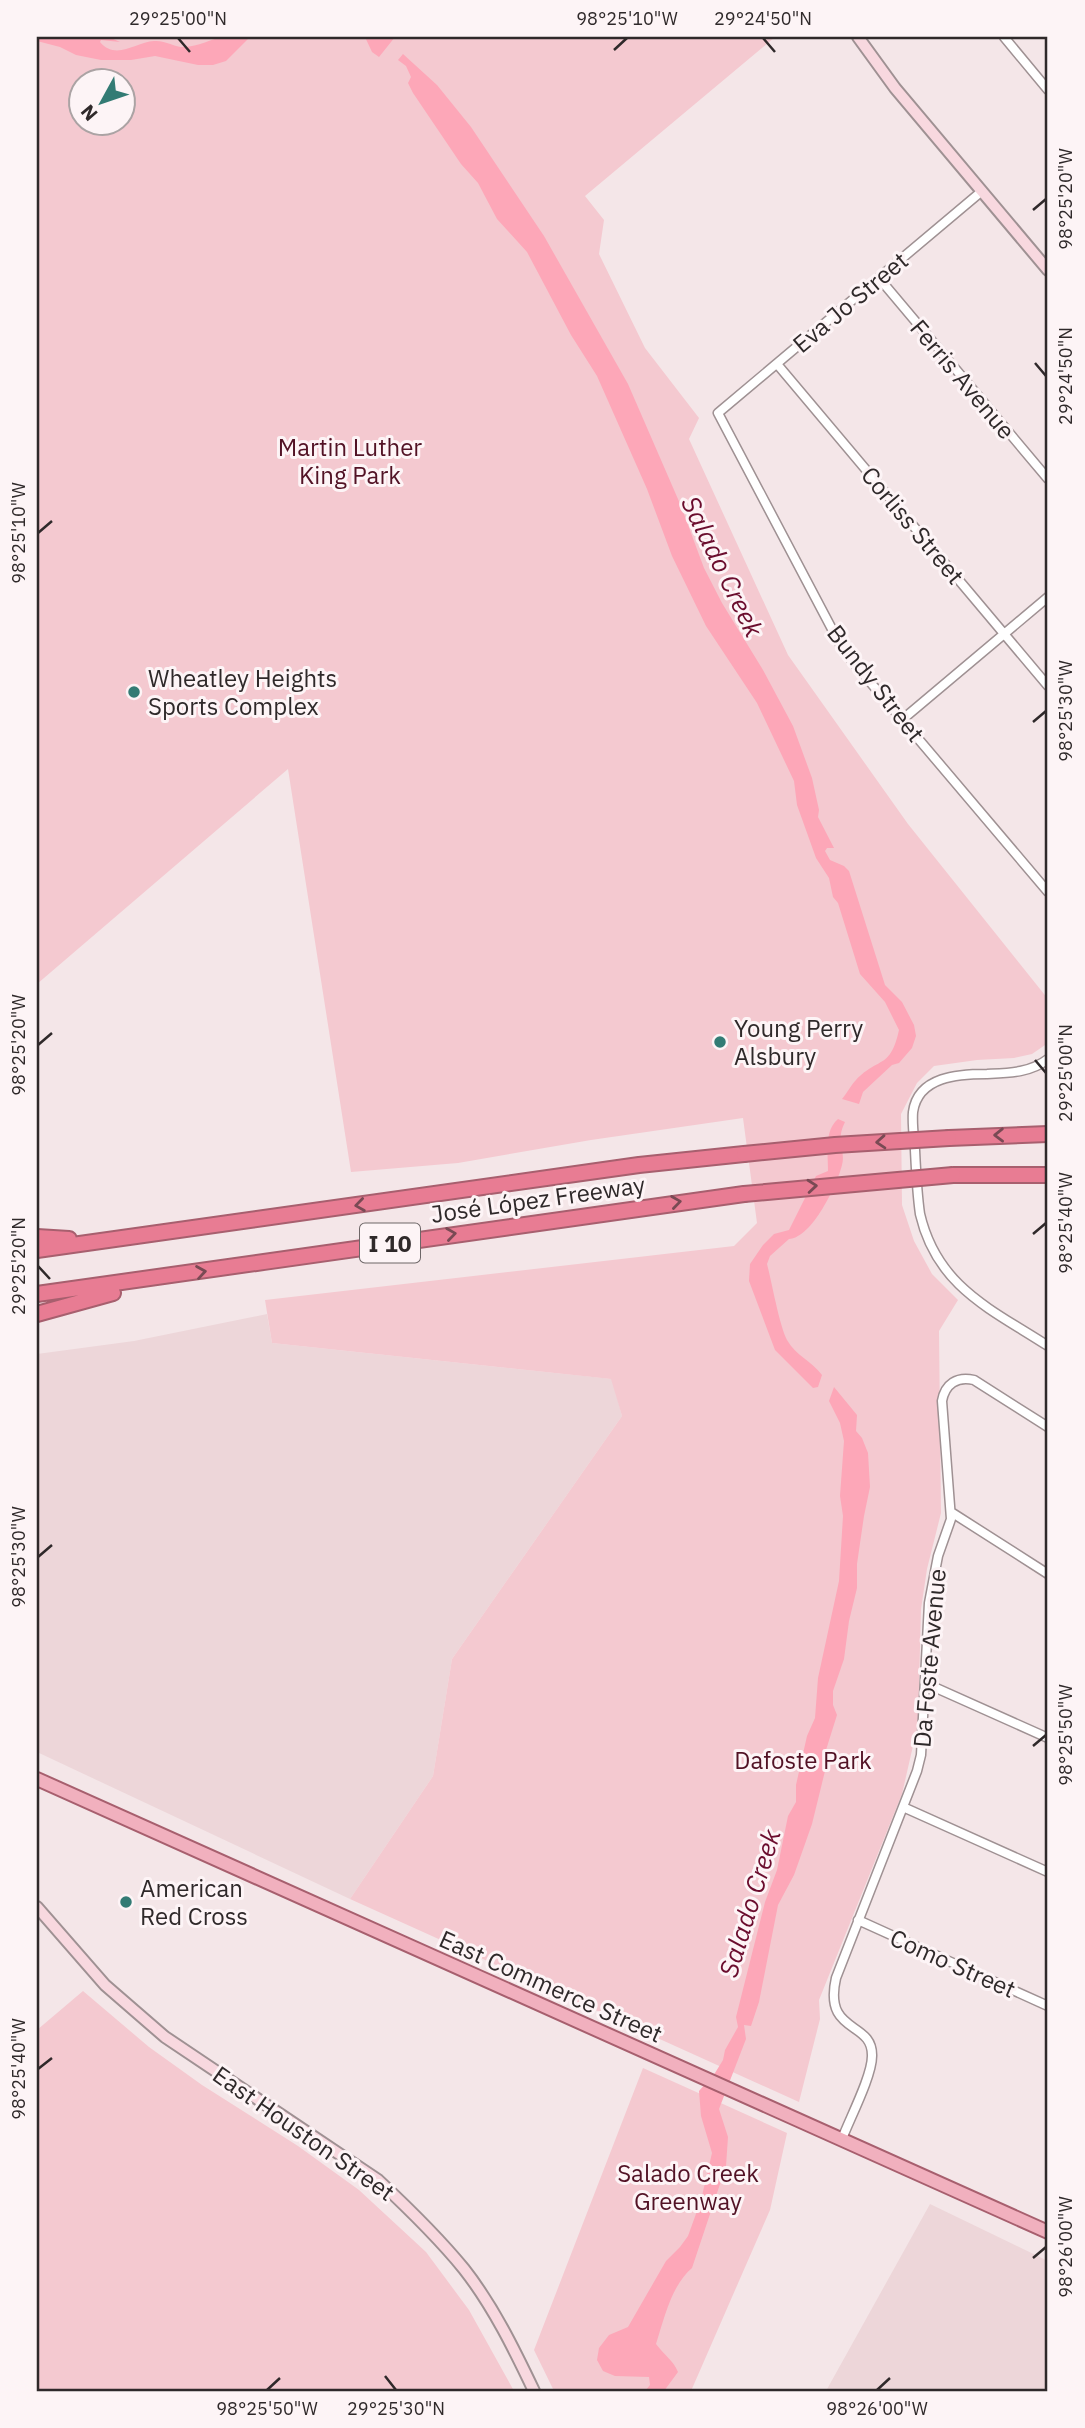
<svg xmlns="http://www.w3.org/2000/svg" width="1085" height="2428" font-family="'IBM Plex Sans',sans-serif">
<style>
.built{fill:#edd6d9}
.green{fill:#f4c9d0;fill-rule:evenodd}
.water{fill:#fda7b8}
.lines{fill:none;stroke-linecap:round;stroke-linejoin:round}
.minor-casing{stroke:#9f9193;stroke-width:11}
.secondary-casing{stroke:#9f9193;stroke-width:14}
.primary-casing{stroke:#a75f6e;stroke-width:16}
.motorway-casing{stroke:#a75f6e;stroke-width:18}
.minor{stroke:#fff;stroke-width:8}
.secondary{stroke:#f8d8df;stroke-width:10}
.primary{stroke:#f1b0be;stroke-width:12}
.motorway{stroke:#e87c93;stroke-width:14}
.motorway-bridge-casing{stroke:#a75f6e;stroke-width:18;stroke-linecap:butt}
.motorway-bridge{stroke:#e87c93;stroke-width:14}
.oneway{stroke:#794a54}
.ticks{fill:none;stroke:#2f292a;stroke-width:2.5}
.poi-dot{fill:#337b74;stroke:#fdf4f6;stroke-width:2.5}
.labels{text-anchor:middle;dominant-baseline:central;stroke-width:6;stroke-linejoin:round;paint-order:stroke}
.shield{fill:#fdf4f6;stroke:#6d6667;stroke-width:2}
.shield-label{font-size:23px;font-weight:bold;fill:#2f292a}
.street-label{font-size:24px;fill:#2f292a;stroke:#fdf4f6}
.park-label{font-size:24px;fill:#521225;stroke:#fdf4f6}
.poi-label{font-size:24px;fill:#2f292a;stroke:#fdf4f6;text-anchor:start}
.water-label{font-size:26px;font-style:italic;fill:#6b0d2e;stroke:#fdf4f6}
.neatline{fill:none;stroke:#2f292a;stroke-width:2.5}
.ticks-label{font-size:18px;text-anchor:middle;fill:#2f292a}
</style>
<rect width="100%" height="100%" fill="#f4e6e8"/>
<path class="built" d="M267 1314 272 1343 612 1379 622 1416 452 1659 433 1776 350 1899 37 1752V1354L134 1341Z
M930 2204 1048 2261V2391H826Z"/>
<path class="green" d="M37 37H775L585 196 604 220 599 254 645 348 699 418 689 439 788 655 908 824 1048 999V1043L1032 1054 1014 1058 977 1060 934 1066 917 1083 901 1114 902 1205 914 1241 932 1274 958 1300 939 1331 941 1513 927 1569 921 1609 918 1724 902 1794 819 2000 820 2019 799 2102 350 1899 433 1776 452 1659 622 1416 611 1379 272 1343 265 1300 734 1246 757 1223 743 1118 591 1140 458 1163 351 1172 288 769 37 984ZM80 80H122V122H80Z
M83 1991 149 2047 202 2085 298 2146 359 2190 426 2252 469 2310 514 2391H37V2030Z
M643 2068 787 2133 770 2210 691 2391H554L534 2350Z"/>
<path class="water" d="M37 37H109L120 42 101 40 100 42C116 61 136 42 154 41 166 40 175 48 186 47 199 46 211 39 223 37 231 35 242 37 250 37L226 61 213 65H198L155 56 131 60H101L76 55 60 47 37 41Z
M365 37H395L379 57 372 52Z
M403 54 437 85 471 127 544 236 628 384 681 506 704 568 722 603 763 670 793 726 812 778 819 810 818 817 834 848H827L825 851 830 860 844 866 849 871 885 985 902 1002 914 1025 916 1036 912 1048 899 1063 892 1065 863 1092 859 1104 842 1099C847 1093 851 1085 856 1080 879 1056 890 1070 899 1030L885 1002 860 974 838 903 833 897 829 878 816 858 797 805 794 781 757 703 706 626 672 556 647 489 597 376 571 335 527 252 497 219 478 183 461 164 413 93 408 83 411 77 406 66 398 60Z
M838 1119 845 1122C835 1142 846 1150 842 1165 837 1185 812 1238 789 1239L770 1256 767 1264C772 1283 779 1324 787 1340 796 1356 812 1361 822 1375L818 1387 813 1388 775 1350 749 1281 750 1264 763 1245 774 1234 789 1230 816 1176 828 1171C828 1153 824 1131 838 1119Z
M834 1387 857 1415 856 1431 862 1438 868 1453 870 1487 864 1516 857 1564V1588L849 1621 844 1659 833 1691V1705L837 1715 826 1750 825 1771 812 1824 794 1875 778 1905 759 2002 751 2026 744 2025 746 2039 719 2109 728 2137 726 2166 692 2268C671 2286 664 2319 656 2344 664 2355 673 2360 678 2372L664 2391H645L650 2385 649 2377 615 2376 603 2371 597 2360 599 2348 609 2335 628 2327 666 2261 680 2247 688 2236 701 2200 712 2153 701 2116 699 2091 715 2073 723 2060 725 2050 738 2027 736 2017 765 1902 777 1870 788 1816 796 1802V1785L807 1736 815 1718 818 1678 839 1581 843 1516 840 1496 844 1441 840 1423 829 1401Z"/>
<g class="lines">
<defs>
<path id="minor" d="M1004 37 1048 90
M982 191 718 413 843 650 1048 892
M879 278 1048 479
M777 364 1048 686
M903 719 1048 597
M1048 1059C1030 1073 1008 1073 987 1074 959 1074 918 1076 913 1112 912 1124 914 1138 915 1150 916 1171 917 1193 920 1214 937 1287 991 1309 1048 1346
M951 1512 1048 1574
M925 1683 1048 1738
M903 1807 1048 1872
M858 1920 1048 2006
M842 2139C850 2118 872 2076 872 2056 873 2020 823 2035 836 1978L917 1771 921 1755 929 1603 938 1556 951 1519 942 1401C945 1384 957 1376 974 1380L1048 1427"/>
<path id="secondary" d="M858 37 895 88 1048 270
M37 1907 105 1985 165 2037 378 2180C408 2208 438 2237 464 2269 493 2306 514 2349 534 2391"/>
<path id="primary" d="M37 1779 1048 2232"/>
<path id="motorway" d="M949 1138 1048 1134
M953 1175H1048
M37 1237 69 1239
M37 1250 639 1165 744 1154
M37 1294 744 1194
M37 1314 113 1293"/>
</defs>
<use href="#minor" class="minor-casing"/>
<use href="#secondary" class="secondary-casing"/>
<use href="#primary" class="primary-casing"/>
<use href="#motorway" class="motorway-casing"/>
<use href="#minor" class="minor"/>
<use href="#secondary" class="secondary"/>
<use href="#primary" class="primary"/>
<use href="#motorway" class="motorway"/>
<defs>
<path id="motorway-bridge" d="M744 1154 835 1145 949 1138
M744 1194 953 1175"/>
</defs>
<use href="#motorway-bridge" class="motorway-bridge-casing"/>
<use href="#motorway-bridge" class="motorway-bridge"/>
</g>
<defs><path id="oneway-chevron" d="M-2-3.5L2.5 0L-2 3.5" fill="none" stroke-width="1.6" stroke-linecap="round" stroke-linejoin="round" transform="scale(1.75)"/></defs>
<g class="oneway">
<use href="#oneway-chevron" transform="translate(999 1135) rotate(179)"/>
<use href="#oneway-chevron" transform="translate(881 1142) rotate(176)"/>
<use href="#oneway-chevron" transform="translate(812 1186) rotate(-5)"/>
<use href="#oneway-chevron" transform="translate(676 1202) rotate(-8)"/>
<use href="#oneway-chevron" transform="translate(360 1205) rotate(172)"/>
<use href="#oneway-chevron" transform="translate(451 1234) rotate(-8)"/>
<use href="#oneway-chevron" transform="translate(201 1272) rotate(-9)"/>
</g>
<path class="ticks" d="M178 38 190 52M763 38 775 52M614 50 627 38M1033 210 1046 199M1035 363 1046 376M38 533 52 521M1033 722 1046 711M38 1045 52 1033M1035 1060 1046 1073M1033 1234 1046 1223M38 1266 50 1279M38 1557 52 1545M1033 1746 1046 1735M38 2069 52 2058M1033 2258 1046 2247M385 2376 396 2390M267 2390 280 2378M877 2390 890 2378"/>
<g class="poi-dot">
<circle cx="134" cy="692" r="7"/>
<circle cx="720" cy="1042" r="7"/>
<circle cx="126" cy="1902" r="7"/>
</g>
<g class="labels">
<rect class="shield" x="360" y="1223.5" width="60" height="39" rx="5"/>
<g class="shield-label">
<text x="390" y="1243">I 10</text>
</g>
<g class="street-label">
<text transform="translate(850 302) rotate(-40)">Eva Jo Street</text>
<text transform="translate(963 379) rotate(50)">Ferris Avenue</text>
<text transform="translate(913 525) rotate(50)">Corliss Street</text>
<text transform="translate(876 683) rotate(52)">Bundy Street</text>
<text transform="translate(538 1199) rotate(-8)">José López Freeway</text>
<text transform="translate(929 1658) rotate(-85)">Da Foste Avenue</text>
<text transform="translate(953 1963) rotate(24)">Como Street</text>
<text transform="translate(551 1986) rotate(24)">East Commerce Street</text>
<text transform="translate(304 2133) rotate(35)">East Houston Street</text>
</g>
<g class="park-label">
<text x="350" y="447">Martin Luther<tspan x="350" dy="28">King Park</tspan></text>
<text x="803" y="1760">Dafoste Park</text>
<text x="688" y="2173">Salado Creek<tspan x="688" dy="28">Greenway</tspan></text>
</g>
<g class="poi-label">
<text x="148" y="678">Wheatley Heights<tspan x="148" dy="28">Sports Complex</tspan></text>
<text x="734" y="1028">Young Perry<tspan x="734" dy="28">Alsbury</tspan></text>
<text x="140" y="1888">American<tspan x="140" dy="28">Red Cross</tspan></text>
</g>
<g class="water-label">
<text transform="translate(723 566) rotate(64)">Salado Creek</text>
<text transform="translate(749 1903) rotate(-73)">Salado Creek</text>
</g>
</g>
<rect width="1085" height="2428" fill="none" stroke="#fdf4f6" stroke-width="77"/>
<g transform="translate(102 102) rotate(230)"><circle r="33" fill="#fdf4f6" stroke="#aba3a4" stroke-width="2"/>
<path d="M0-5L12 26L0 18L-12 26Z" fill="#337b74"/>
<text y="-10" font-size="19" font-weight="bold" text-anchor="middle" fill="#2f292a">N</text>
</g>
<rect x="38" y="38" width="1008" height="2352" class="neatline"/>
<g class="ticks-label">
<text x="178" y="25">29°25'00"N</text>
<text x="627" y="25">98°25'10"W</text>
<text x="763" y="25">29°24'50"N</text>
<text transform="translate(1066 199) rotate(-90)" y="6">98°25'20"W</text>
<text transform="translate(1066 376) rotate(-90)" y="6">29°24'50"N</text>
<text transform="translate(19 533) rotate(-90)" y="6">98°25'10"W</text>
<text transform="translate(1066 711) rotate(-90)" y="6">98°25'30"W</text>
<text transform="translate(19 1045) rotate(-90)" y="6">98°25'20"W</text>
<text transform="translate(1066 1073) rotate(-90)" y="6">29°25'00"N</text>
<text transform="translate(1066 1223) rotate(-90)" y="6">98°25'40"W</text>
<text transform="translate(19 1266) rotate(-90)" y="6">29°25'20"N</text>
<text transform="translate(19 1557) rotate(-90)" y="6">98°25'30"W</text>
<text transform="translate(1066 1735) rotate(-90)" y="6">98°25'50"W</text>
<text transform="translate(19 2069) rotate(-90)" y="6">98°25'40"W</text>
<text transform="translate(1066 2247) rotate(-90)" y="6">98°26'00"W</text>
<text x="267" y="2415">98°25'50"W</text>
<text x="396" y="2415">29°25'30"N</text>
<text x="877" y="2415">98°26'00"W</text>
</g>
</svg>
